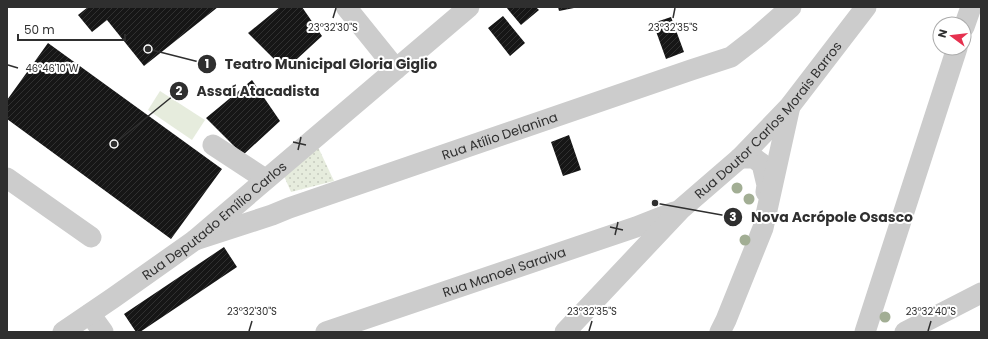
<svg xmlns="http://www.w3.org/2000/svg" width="988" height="339" font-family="Poppins,sans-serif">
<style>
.grass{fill:#e6ecdd}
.park{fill:url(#park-dots)}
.building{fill:url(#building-hatch)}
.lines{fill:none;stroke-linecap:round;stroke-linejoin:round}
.minor{stroke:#ccc;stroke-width:21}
.tree{fill:#a2ae94}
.ticks{fill:none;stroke:#2f2f2f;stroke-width:1.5}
.labels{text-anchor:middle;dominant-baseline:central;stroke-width:4;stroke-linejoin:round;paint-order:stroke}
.street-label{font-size:13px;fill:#2f2f2f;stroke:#fff}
.ticks-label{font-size:10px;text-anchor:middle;fill:#2f2f2f;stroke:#fff;stroke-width:4;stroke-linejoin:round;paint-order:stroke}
.leader{fill:none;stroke:#2f2f2f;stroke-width:1.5}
.callout-dot{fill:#2f2f2f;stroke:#fff;stroke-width:1.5}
.mark-label{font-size:12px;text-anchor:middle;font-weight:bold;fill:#fff}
.callout-label{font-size:14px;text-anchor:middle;font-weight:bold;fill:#2f2f2f;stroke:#fff;stroke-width:4;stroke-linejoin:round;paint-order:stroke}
</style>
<defs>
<pattern id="park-dots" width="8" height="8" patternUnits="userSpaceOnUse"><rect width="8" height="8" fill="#e6ecdd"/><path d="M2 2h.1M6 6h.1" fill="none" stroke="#c6cbbe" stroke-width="1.8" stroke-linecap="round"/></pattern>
<pattern id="building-hatch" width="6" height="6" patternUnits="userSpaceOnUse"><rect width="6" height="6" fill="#161616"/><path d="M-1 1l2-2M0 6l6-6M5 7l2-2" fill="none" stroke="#303030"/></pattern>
</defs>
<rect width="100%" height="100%" fill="#fff"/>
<path class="grass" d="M160 91 205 120 192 140 148 110Z"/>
<path class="park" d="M318 147 334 181 291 192 284 176Z"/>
<path class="building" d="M88 7H218L144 66 107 20 92 32 78 15Z
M280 7H302L322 36 285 70 248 33Z
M506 7H536L539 10 521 25Z
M558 7H574V8L559 11Z
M503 16 525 43 510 56 488 28Z
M671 17 684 52 666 59 653 23Z
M48 43 222 169 171 239 7 119V100Z
M252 80 280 121 243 155 206 118Z
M569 135 581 170 563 176 551 142Z
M224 247 237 267 140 332H136L124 314Z"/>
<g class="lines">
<g class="minor">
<path d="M346 7 396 69"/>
<path d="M964 27 971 7"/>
<path d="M213 145 265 179"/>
<path d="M740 158H754L762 164 767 185 766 192"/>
<path d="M7 178 91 237"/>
<path id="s1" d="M195 240 272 215 289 208 691 70 731 57 758 36 791 7"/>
<path d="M90 314 103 332"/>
<path id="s2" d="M63 332 113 298 195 240 469 7"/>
<path id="s3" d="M326 332 636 227 674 212"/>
<path id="s4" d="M565 332 681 209 740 158 790 106 866 7"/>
<path d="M720 332 726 320 763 228 790 106"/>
<path d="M865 332 957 48"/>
<path d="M905 332 981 293"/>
</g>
</g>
<g class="tree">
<circle cx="737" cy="188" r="5.5"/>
<circle cx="749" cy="199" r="5.5"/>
<circle cx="745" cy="240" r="5.5"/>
<circle cx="885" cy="317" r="5.5"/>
</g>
<path class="ticks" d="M333 18 336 8M673 18 675 8M8 65 18 68M293 142 306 145M298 150 301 137M610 227 623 230M615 235 618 222M249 331 252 321M589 331 592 321M928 331 931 321"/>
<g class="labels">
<g class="street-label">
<text stroke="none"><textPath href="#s4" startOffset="294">Rua Doutor Carlos Morais Barros</textPath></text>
<text stroke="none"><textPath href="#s1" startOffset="322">Rua Atílio Delanina</textPath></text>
<text stroke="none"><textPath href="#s2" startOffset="188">Rua Deputado Emílio Carlos</textPath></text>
<text stroke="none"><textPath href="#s3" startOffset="188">Rua Manoel Saraiva</textPath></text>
</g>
</g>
<g class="ticks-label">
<text x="333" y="31">23°32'30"S</text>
<text x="673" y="31">23°32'35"S</text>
<text x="52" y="72">46°46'10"W</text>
<text x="252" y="315">23°32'30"S</text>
<text x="592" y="315">23°32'35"S</text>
<text x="931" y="315">23°32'40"S</text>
</g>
<path class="leader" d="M148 49L207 64M114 144L179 91M655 203L733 217"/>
<g class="callout-dot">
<circle cx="148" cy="49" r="4"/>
<circle cx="114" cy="144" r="4"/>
<circle cx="655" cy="203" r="4"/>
<circle cx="207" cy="64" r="10"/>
<circle cx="179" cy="91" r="10"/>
<circle cx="733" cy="217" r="10"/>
</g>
<g class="mark-label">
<text x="207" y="68">1</text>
<text x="179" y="95">2</text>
<text x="733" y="221">3</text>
</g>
<g class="callout-label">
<text x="331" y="69">Teatro Municipal Gloria Giglio</text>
<text x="258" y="96">Assaí Atacadista</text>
<text x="832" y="222">Nova Acrópole Osasco</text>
</g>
<rect width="988" height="339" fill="none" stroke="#2f2f2f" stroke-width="16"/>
<g transform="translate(952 36) rotate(285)"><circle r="19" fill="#ffffff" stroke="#acacac"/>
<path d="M0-3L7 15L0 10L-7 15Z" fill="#e6314f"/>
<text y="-6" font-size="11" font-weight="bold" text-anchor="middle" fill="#2f2f2f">N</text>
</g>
<path d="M18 34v6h107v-6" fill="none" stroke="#2f2f2f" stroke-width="2"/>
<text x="24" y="34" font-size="12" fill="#2f2f2f" stroke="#ffffff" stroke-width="3" paint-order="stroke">50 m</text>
</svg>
